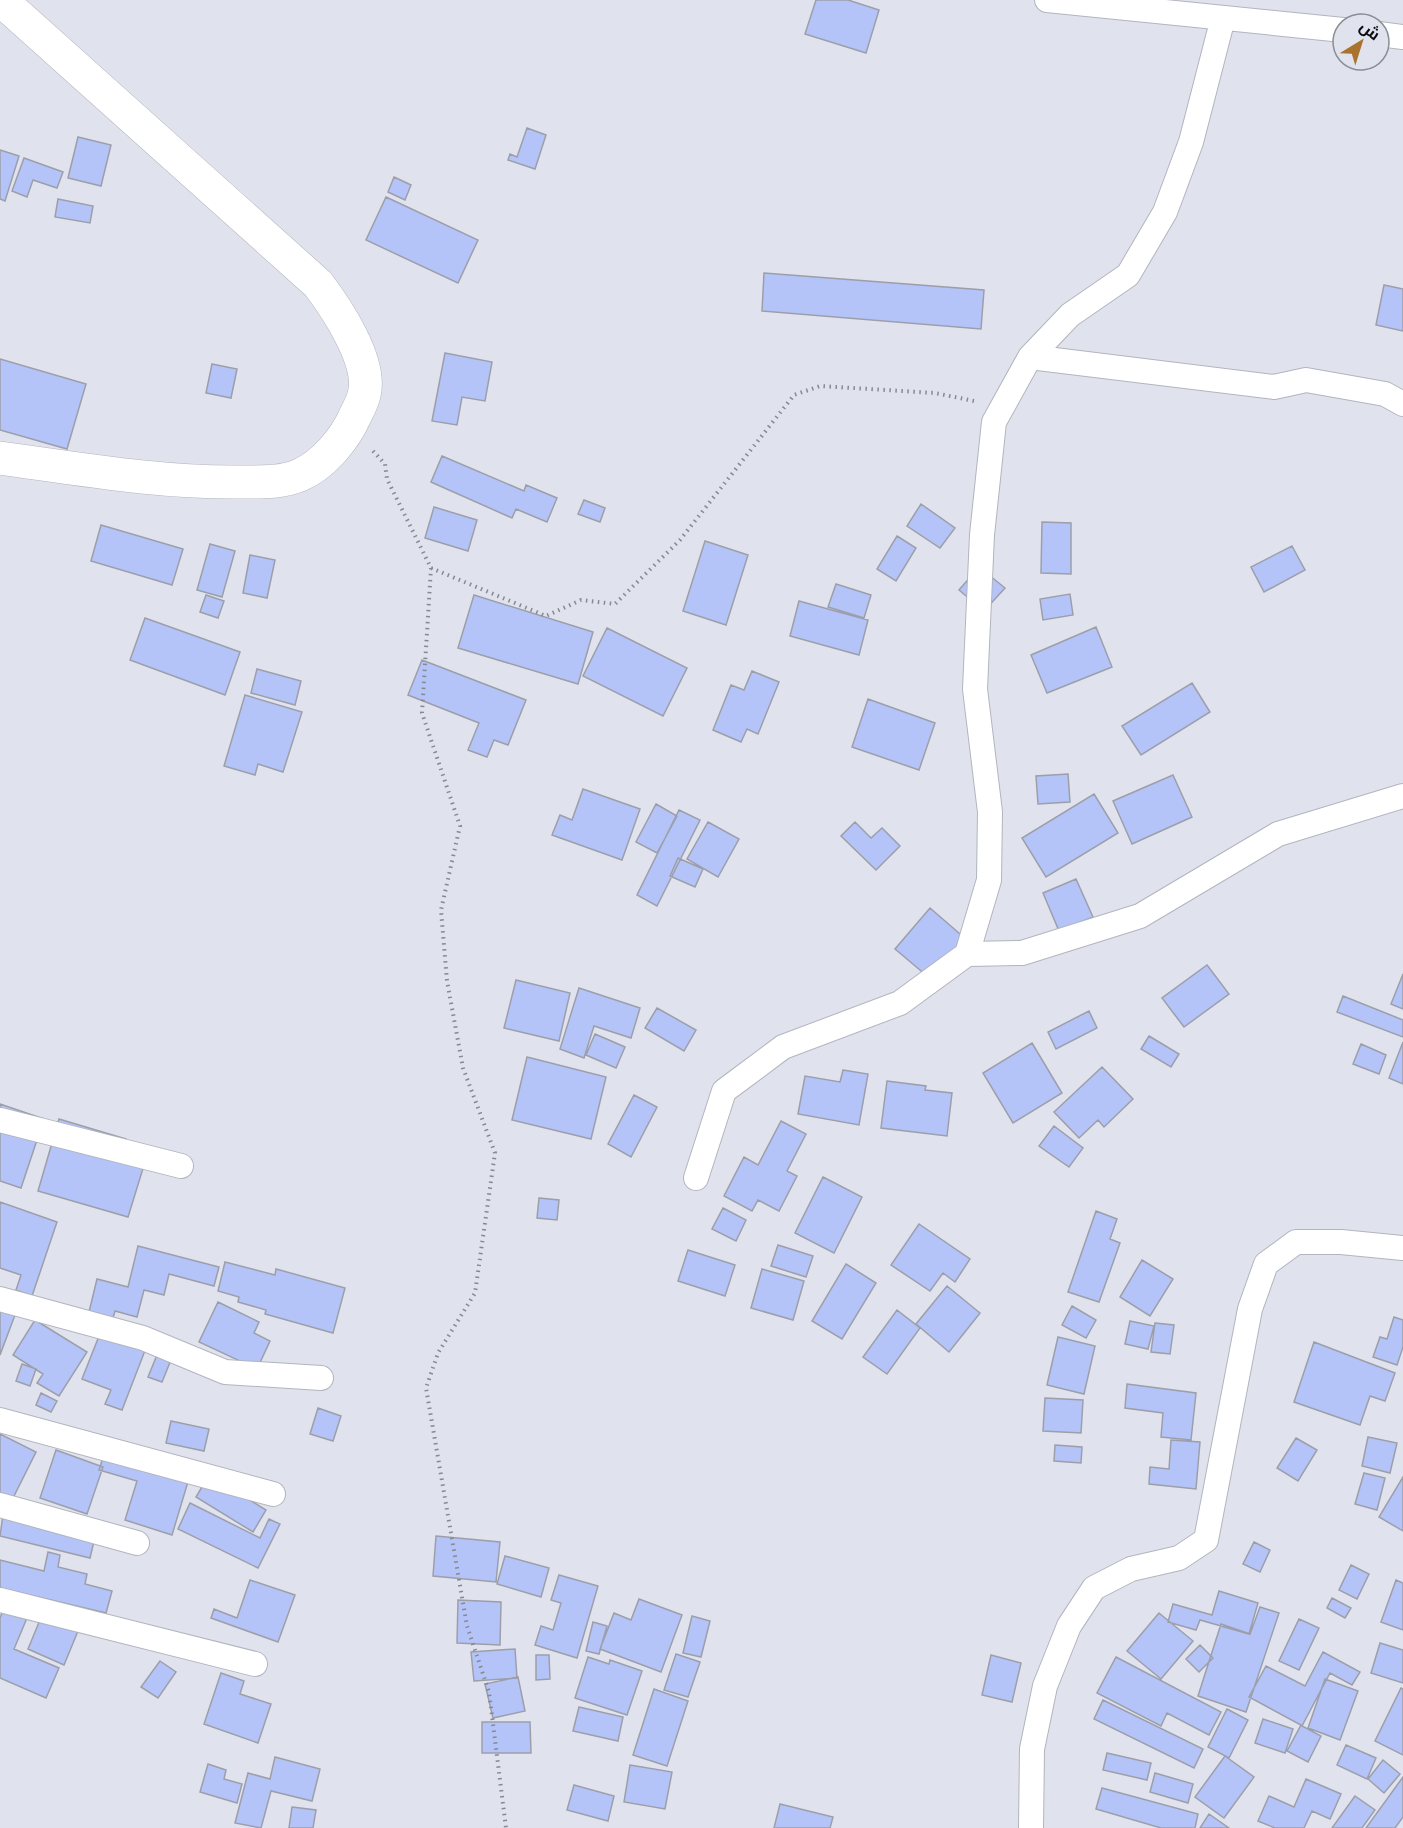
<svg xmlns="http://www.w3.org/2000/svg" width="1403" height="1828" font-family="'Fira Sans Condensed',Cairo,sans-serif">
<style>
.building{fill:#b4c4f9;stroke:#9c9fa9;stroke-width:1.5}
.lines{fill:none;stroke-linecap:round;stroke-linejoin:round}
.street-casing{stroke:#b1b5be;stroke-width:26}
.secondary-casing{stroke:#b1b5be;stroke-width:34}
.path{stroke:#878991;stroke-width:4;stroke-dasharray:1.5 4.5;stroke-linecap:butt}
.street{stroke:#fff;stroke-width:24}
.secondary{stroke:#fff;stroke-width:33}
</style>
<rect width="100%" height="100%" fill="#e0e3ed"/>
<path class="building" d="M816 0H848L879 10 866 53 805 34Z
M527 128 546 135 535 169 508 160 510 154 517 157Z
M78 137 111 145 101 186 68 178Z
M0 150 19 156 5 201 0 199Z
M24 158 63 172 57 188 33 180 27 197 12 191Z
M394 177 411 185 405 200 388 192Z
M386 197 478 240 458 283 366 240Z
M58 199 93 206 90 223 55 217Z
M764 273 984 290 981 329 762 311Z
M1384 285 1403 289V331L1376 325Z
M445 353 492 362 485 401 462 397 457 425 432 421Z
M0 359 86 384 67 449 0 430Z
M212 364 237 369 231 398 206 393Z
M442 456 524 491 526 485 557 498 547 522 516 509 512 518 431 482Z
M584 500 605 508 600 522 578 514Z
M921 504 955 528 940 548 907 526Z
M434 507 477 520 468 551 425 538Z
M1042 522 1071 523V574L1041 573Z
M101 525 183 549 172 585 91 561Z
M897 536 916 548 896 581 877 569Z
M705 541 748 555 726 625 683 611Z
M210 544 235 551 222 597 197 590Z
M1292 546 1305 570 1264 592 1251 567Z
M250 555 275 560 267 598 243 593Z
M979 567 1005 588 984 611 959 590Z
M836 584 871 595 864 618 828 607Z
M1070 594 1073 615 1043 620 1040 599Z
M206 595 224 601 218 618 200 612Z
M474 595 593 632 578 684 458 648Z
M799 601 868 620 859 655 790 636Z
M145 618 240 652 225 695 130 660Z
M1096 627 1112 667 1047 693 1031 655Z
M607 628 687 668 663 716 583 676Z
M422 660 526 700 508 745 494 740 487 757 468 750 479 723 408 695Z
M257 669 301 681 295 705 251 693Z
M752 671 779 682 758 734 747 729 741 742 713 730 731 685 744 690Z
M1192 683 1210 712 1141 755 1122 726Z
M245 695 302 712 283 772 258 764 255 775 224 766Z
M868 699 935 723 919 770 852 747Z
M1068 774 1070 802 1038 804 1036 776Z
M1173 775 1192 817 1132 844 1113 801Z
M583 789 640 809 622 860 552 835 560 815 572 820Z
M1094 794 1118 833 1046 877 1022 838Z
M656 804 677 816 657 853 636 842Z
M679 810 700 820 657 906 637 895Z
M708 822 739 839 718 877 687 859Z
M855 822 871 838 882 828 900 846 876 870 841 836Z
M678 858 703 869 695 887 670 876Z
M1076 879 1093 917 1059 931 1043 893Z
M930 908 967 940 933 981 895 949Z
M1207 965 1229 994 1184 1027 1162 998Z
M1403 974V1009L1391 1004Z
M516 980 570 993 559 1041 504 1028Z
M579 988 640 1008 631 1038 594 1026 584 1058 560 1049Z
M1343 996 1403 1020V1037L1337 1012Z
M657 1008 696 1030 684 1051 645 1028Z
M1089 1011 1097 1028 1056 1049 1048 1032Z
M595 1034 625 1047 616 1068 586 1055Z
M1149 1036 1179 1054 1171 1067 1141 1049Z
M1403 1042V1084L1389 1078Z
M1032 1043 1062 1093 1013 1123 983 1073Z
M1361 1044 1386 1055 1379 1074 1353 1064Z
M527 1057 606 1077 591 1139 512 1120Z
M1102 1067 1133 1099 1104 1127 1098 1120 1079 1138 1054 1112Z
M843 1070 868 1074 859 1125 798 1114 805 1076 840 1082Z
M887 1081 926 1086 925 1090 952 1093 947 1136 881 1128Z
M634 1095 657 1107 631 1157 608 1144Z
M0 1104 44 1119 21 1188 0 1181Z
M59 1119 126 1139 121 1154 145 1162 128 1217 38 1191Z
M781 1121 806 1134 787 1171 797 1176 779 1211 758 1200 752 1211 724 1196 744 1157 758 1165Z
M1054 1126 1083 1148 1069 1167 1039 1146Z
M823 1177 862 1197 834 1253 795 1233Z
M539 1198 559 1200 557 1220 537 1218Z
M0 1202 57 1222 32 1296 16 1290 21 1275 0 1268Z
M723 1208 746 1220 736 1241 712 1229Z
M1096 1211 1117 1219 1110 1239 1120 1243 1099 1302 1068 1292Z
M919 1224 970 1259 955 1282 943 1273 930 1291 891 1265Z
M778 1245 813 1256 806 1277 771 1266Z
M138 1246 219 1267 214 1286 169 1274 164 1295 144 1290 137 1317 115 1311 113 1318 89 1312 97 1279 128 1287Z
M688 1250 735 1265 725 1296 678 1281Z
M1142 1260 1173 1279 1150 1316 1120 1297Z
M225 1262 275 1275 276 1269 345 1288 333 1333 265 1314 266 1310 238 1302 239 1297 218 1291Z
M846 1264 876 1283 842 1339 812 1321Z
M762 1269 804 1281 793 1320 751 1308Z
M947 1286 980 1313 949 1352 916 1324Z
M0 1301 18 1307 0 1355Z
M218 1302 259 1322 254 1333 270 1341 257 1369 199 1342Z
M1072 1306 1096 1320 1086 1338 1062 1325Z
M897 1310 920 1328 887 1374 863 1357Z
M1394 1317 1403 1320V1347L1397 1365 1373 1357 1380 1337 1387 1339Z
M35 1320 87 1352 59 1396 37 1383 43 1374 13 1355Z
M1130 1321 1154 1326 1148 1349 1125 1344Z
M1155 1323 1174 1325 1170 1354 1151 1352Z
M101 1331 146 1348 122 1410 105 1404 111 1390 82 1379Z
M1058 1337 1095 1346 1084 1394 1047 1385Z
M1314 1342 1395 1373 1385 1401 1370 1396 1360 1425 1294 1402Z
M159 1350 173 1355 162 1382 148 1377Z
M22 1364 36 1369 30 1386 16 1381Z
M1127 1384 1196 1393 1191 1440 1161 1437 1163 1413 1125 1408Z
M41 1393 57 1401 51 1412 36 1405Z
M1045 1398 1083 1400 1081 1433 1043 1431Z
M318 1408 341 1416 333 1441 310 1434Z
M171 1421 209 1429 204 1451 166 1443Z
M0 1434 36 1452 12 1500 0 1494Z
M1368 1437 1397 1443 1390 1473 1362 1466Z
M1296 1438 1317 1450 1298 1481 1277 1468Z
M109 1439 193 1465 172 1535 125 1520 137 1481 99 1470Z
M1171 1440 1200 1442 1196 1489 1149 1484 1150 1467 1169 1469Z
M1055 1445 1082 1447 1081 1463 1054 1461Z
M56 1450 103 1467 87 1514 40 1498Z
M1364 1473 1385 1478 1377 1510 1355 1504Z
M209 1475 266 1510 253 1532 196 1497Z
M1403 1477V1531L1379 1517Z
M190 1503 260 1538 269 1519 280 1524 258 1568 178 1529Z
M3 1515 95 1537 90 1558 0 1536Z
M436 1536 500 1542 496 1582 433 1576Z
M1254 1542 1270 1550 1260 1572 1243 1564Z
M48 1552 60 1555 58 1567 87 1574 85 1584 112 1591 106 1613 0 1588V1560L44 1571Z
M505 1556 549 1568 541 1597 497 1584Z
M1351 1565 1369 1574 1357 1599 1339 1590Z
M559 1575 598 1586 577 1658 535 1645 541 1626 553 1630 561 1603 551 1600Z
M250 1580 295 1595 278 1642 211 1618 214 1609 237 1618Z
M1396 1580 1403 1583V1630L1381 1622Z
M1219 1591 1258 1603 1249 1634 1200 1620 1196 1630 1168 1622 1173 1604 1212 1615Z
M1332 1598 1351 1608 1345 1618 1327 1608Z
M639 1599 682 1615 661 1672 600 1649 614 1613 631 1620Z
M458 1600 501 1602 500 1645 457 1643Z
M1260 1607 1279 1613 1246 1712 1198 1696 1221 1624 1250 1634Z
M4 1608 27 1618 14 1649 59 1668 46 1698 0 1678V1618Z
M1159 1613 1193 1641 1161 1679 1127 1651Z
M42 1615 78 1631 64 1665 28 1649Z
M692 1616 710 1621 701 1657 683 1653Z
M1299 1619 1319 1628 1299 1670 1279 1661Z
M593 1622 607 1626 599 1654 586 1651Z
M1380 1643 1403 1650V1683L1371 1673Z
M1200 1645 1213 1658 1199 1672 1186 1659Z
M515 1649 517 1678 474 1681 471 1652Z
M1323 1652 1360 1672 1352 1685 1330 1673 1302 1726 1321 1736 1308 1762 1287 1751 1301 1725 1249 1697 1266 1666 1305 1686Z
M676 1654 700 1662 688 1697 664 1690Z
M536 1655H549L550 1679 536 1680Z
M991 1655 1021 1663 1012 1702 982 1695Z
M588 1657 609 1664 610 1660 642 1671 627 1715 575 1698Z
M1116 1657 1221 1712 1209 1735 1167 1713 1161 1726 1097 1693Z
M160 1661 176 1672 158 1698 141 1687Z
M221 1673 244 1681 240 1694 271 1704 258 1743 204 1724Z
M518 1677 525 1711 493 1718 485 1684Z
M1325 1679 1358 1691 1340 1740 1308 1728Z
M1401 1688 1403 1689V1755L1375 1741Z
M654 1689 688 1701 667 1766 633 1755Z
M1103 1700 1203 1749 1194 1768 1094 1719Z
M579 1707 623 1717 618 1741 573 1731Z
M1227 1709 1248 1720 1229 1758 1208 1747Z
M1263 1719 1293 1729 1285 1753 1255 1743Z
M482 1722H530L531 1753H482Z
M1346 1745 1376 1758 1367 1779 1337 1765Z
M1107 1753 1151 1763 1147 1780 1103 1770Z
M1225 1756 1254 1777 1224 1818 1195 1797Z
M275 1757 320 1769 312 1801 271 1791 261 1828 235 1823 248 1773 270 1779Z
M1383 1760 1400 1774 1384 1793 1368 1779Z
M208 1764 226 1770 224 1779 242 1784 237 1803 200 1792Z
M630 1765 672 1772 665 1809 624 1802Z
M1155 1773 1193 1784 1188 1803 1150 1792Z
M1403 1777V1817L1395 1828H1366Z
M1306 1779 1341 1794 1330 1819 1312 1811 1304 1828H1275L1258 1821 1269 1796 1294 1807Z
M574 1785 614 1796 608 1821 567 1810Z
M1102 1788 1198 1814 1195 1828H1161L1096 1809Z
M1355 1796 1375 1810 1362 1828H1332Z
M780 1804 833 1817 830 1828H774Z
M292 1807 316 1810 313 1828H289Z
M1209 1814 1229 1828H1200Z"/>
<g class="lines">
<defs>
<path id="street" d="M1047 0 1343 30
M1379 34 1403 37
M1030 357 1274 387 1306 380 1385 394 1403 404
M967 954 989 880 990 812 975 689 982 535 994 422 1030 357 1070 315 1128 275 1165 212 1191 142 1223 18
M0 1120 181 1166
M696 1178 724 1091 783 1047 900 1003 967 954 1022 953 1140 916 1278 834 1403 796
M0 1299 143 1338 225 1372 321 1378
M0 1420 273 1494
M0 1505 137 1543
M0 1600 255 1664
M1031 1828 1032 1749 1045 1686 1069 1626 1094 1588 1131 1569 1179 1558 1206 1540 1250 1309 1266 1264 1296 1242H1341L1403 1248"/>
<path id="secondary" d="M0 458C80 469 160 483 241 482 259 482 282 483 300 475 323 465 345 439 355 416 358 410 362 403 364 395 373 363 337 309 318 284L1 0"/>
</defs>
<use href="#street" class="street-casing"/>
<use href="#secondary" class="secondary-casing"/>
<path class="path" d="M373 451 385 464 387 479 431 568 422 713 460 826 441 910 447 981 463 1068 495 1153 475 1293 438 1353 426 1388 467 1626 489 1692 506 1828
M431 568 546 616 581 600 615 604 680 540 794 395 820 386 935 393 974 401"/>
<use href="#street" class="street"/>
<use href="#secondary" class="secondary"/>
</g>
<g transform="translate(1361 42) rotate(38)"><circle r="28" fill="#e0e3ed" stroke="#8b8d95" stroke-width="1.5"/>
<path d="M0-4.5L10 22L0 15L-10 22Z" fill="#a9722f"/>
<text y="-9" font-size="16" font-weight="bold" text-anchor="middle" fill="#0b0c10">ش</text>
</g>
</svg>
